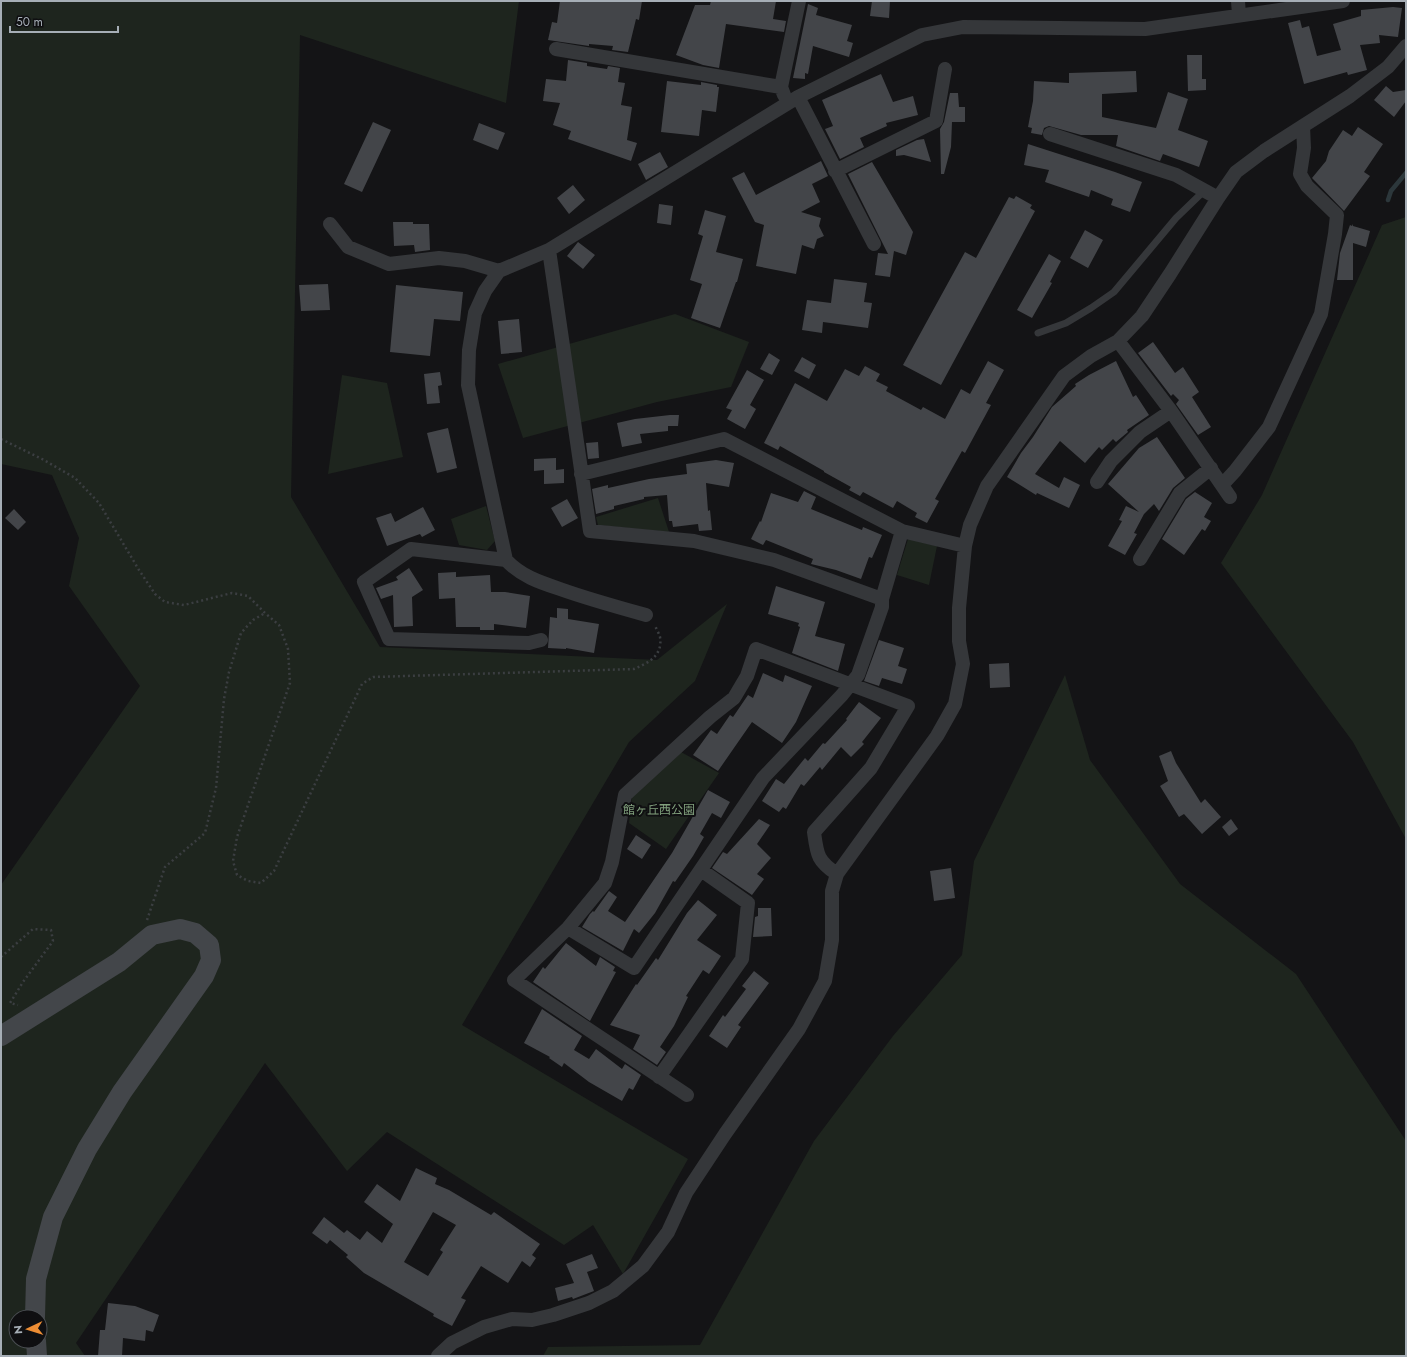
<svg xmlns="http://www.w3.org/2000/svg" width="1407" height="1357" font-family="Jost,'Noto Sans JP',sans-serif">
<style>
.green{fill:#1e251e;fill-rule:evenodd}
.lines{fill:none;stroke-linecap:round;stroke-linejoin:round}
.stream{stroke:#2c373b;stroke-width:4.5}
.building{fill:#434549;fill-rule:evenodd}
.path{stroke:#3b3e41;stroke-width:2.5;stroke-dasharray:2 3;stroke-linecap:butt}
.lane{stroke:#35373a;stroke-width:7}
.street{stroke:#35373a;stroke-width:14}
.secondary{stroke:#43464a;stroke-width:20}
.labels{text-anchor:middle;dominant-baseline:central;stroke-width:4;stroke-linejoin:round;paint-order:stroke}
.park-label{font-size:12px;fill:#81a07d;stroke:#0f0f11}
</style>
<rect width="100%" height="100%" fill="#141416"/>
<path class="green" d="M1 1H519L506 103 300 35 291 497 380 647 657 660 727 604 695 681 629 742 462 1025 688 1159 623 1274 593 1225 564 1245 387 1132 347 1171 265 1063 76 1343 85 1356H1V885L140 686 69 586 79 538 52 475 1 464ZM16 1317H40V1341H16Z
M1406 217V839L1353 742 1221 563 1262 495 1382 225Z
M675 314 749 342 731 387 657 402 523 438 498 364Z
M342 375 387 383 403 457 328 474Z
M658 498 669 532 598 525 596 517Z
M486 506 495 541 487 550 459 545 451 519Z
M908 539 937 546 929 585 897 575Z
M1065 675 1090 760 1180 884 1296 974 1406 1141V1356H543L548 1347 700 1345 814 1141 893 1036 962 955 974 861Z
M681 752 719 773 666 849 629 823 632 797Z"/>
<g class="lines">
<path class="stream" d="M1388 200 1391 191 1406 173"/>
</g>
<path class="building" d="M560 1H642L639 20 636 19 628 52 612 50 613 46 589 44V46L548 40 552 22 557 23Z
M711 1H776L773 19 786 21 784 32 726 24 719 68 703 65 676 55 695 5H710Z
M872 1H890L889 18 870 16Z
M808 4 818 8 816 15 852 25 847 41 853 43 849 57 813 46 808 74 805 73V79L793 78Z
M1393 7 1402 8 1398 37 1379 35 1380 43 1360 45 1367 70 1348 75 1347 72 1304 84 1288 23 1300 20 1302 28 1309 26 1317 56 1341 50 1333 24 1361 16V10Z
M1187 55H1202V79H1206V90L1188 91Z
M568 60 587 63V66L607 69 608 66 620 68 618 82 625 83 621 105 632 107 627 140 637 143 631 161 568 139 571 131 553 125 560 103 543 101 546 79 566 81Z
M1136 71 1137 92 1102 94V117L1156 128 1168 92 1188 99 1178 130 1208 141 1199 167 1163 154 1160 161 1116 146 1118 135H1081L1049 126 1044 128 1042 135 1031 133 1032 128 1028 127 1033 101 1034 81 1069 83V73Z
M881 74 893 102 913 96 918 115 886 123 887 126 860 138 864 147 840 159 825 129 833 126 822 100Z
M667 81 701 85V82L717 85V87H719L716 112 702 110 699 136 661 132Z
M1386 86 1393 92 1406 90V101L1394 117 1374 100Z
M950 93H958L959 107H965V122H952L951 147 944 174H941L940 129 944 122Z
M373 122 391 130 362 192 344 184Z
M479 123 505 133 498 150 473 140Z
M1358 127 1383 144 1364 172 1370 176 1344 211 1312 178 1326 161 1329 151 1343 130 1352 136Z
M924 139 931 162 904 155 896 156V150L917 140Z
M1028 144 1115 172 1142 182 1130 212 1111 205 1113 199 1091 190 1089 197 1045 182 1049 170 1024 165Z
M660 152 668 167 646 180 638 164Z
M821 161 828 176 812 184 820 202 801 212 821 218 819 226 824 236 817 239 814 249 802 245 796 274 756 266 764 225 755 222 732 178 744 172 756 195Z
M872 162 913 232 906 255 894 251 890 277 875 275 878 253 888 254 848 174Z
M573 185 585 200 569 214 557 198Z
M1016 196 1032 205 1030 208 1035 211 941 385 903 365 965 252 976 258 1009 197 1014 199Z
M659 204 673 206 671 225 657 223Z
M705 210 726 216 716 252 743 259 737 282H736L720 328 691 318 702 284 690 280 703 236 698 234Z
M393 222H413V224H429L430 250 415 252 414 245 394 246Z
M1353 224V226L1370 231 1366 247 1353 243V280H1337L1340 253 1350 225 1352 226Z
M1085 230 1103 240 1088 268 1070 258Z
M578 242 595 255 583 269 567 256Z
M1049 254 1061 261 1050 282 1052 283 1032 318 1017 310Z
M834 279 867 283 864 302 872 303 868 328 823 322 822 333 802 330 807 300 831 303Z
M328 284 330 310 301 311 299 285Z
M396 285 463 292 460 321 434 319 430 356 390 352Z
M519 319 522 352 501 354 498 321Z
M1153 342 1175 373 1183 367 1199 392 1192 397 1211 427 1198 435 1176 404 1179 400 1173 394 1171 396 1138 353Z
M769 353 780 360 772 375 760 369Z
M802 357 816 365 809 379 794 371Z
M988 361 1004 370 986 403 991 405 965 453 962 451 935 499 939 501 927 523 915 517 917 513 897 501 893 508 863 492 860 496 849 490 851 487 824 472V471L780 446 778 450 764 443 795 383 827 401 845 369 859 376 865 366 880 374 876 381 888 387 886 391 921 410 923 407 945 419 961 389 970 394Z
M1116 361 1133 397 1136 395 1149 415 1127 430 1128 432 1116 442 1113 439 1102 450 1099 447 1085 463 1060 441 1035 474 1059 488 1064 477 1080 485 1069 508 1037 493 1036 495 1007 477 1021 453 1033 437 1052 407 1076 386 1075 384 1089 375Z
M747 370 764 380 750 405 756 409 745 429 727 419 732 410 726 408Z
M440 372 442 385 438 386 440 403 427 404 424 374Z
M670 415H679L678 426H668V431L640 434 642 443 622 447 617 423 635 419Z
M448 428 457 468 437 473 427 433Z
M1157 437 1185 478 1173 488 1159 511 1154 504 1144 514 1134 533 1137 534 1125 555 1108 546 1122 521 1119 520 1126 506 1139 512 1108 484 1139 448Z
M598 442 599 458 588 459 586 443Z
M556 458V470L564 469V483L544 484V470L534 471V459Z
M716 460 734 463 729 487 706 483 708 511 710 510 712 530 699 531 698 524 673 527 672 521H669L667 495 644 497V499L614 506V509L596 514 592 489 608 485V488L649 479 687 474 686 464Z
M804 491 816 497 811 509 862 530 863 527 882 535 872 558 869 557 861 579 836 570 811 564 813 559 766 540 763 545 751 539 760 521 761 522 771 493 798 502Z
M1195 492 1212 503 1204 517 1211 521 1205 531 1202 529 1184 555 1162 539 1186 499Z
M567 499 578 518 562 527 551 508Z
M423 507 435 530 422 537 420 534 387 546 376 518 391 513 395 522Z
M14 509 26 522 18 530 5 518Z
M409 568 423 590 412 597 413 626 394 627 393 595 381 599 376 588 398 580 396 577Z
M456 572V577L490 575 491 592H505L530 596 526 628 494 624V630H480V627H456L455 598 439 599 438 573Z
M776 586 825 602 815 636 845 644 838 671 792 653 800 627 798 626 799 623 768 614Z
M557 608 568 609V619L599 624 594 653 566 648V649L548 648 550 617 557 618Z
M879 640 904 648 898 666 907 669 902 684 882 678 879 686 864 681Z
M1009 663 1010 687 990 688 989 664Z
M763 673 783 682 785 675 812 686 796 722 782 743 752 722 718 771 693 755 711 730 717 734 730 715 733 717 748 695 753 698Z
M859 702 881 718 862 742 864 744 851 757 841 747 822 770 820 767 804 786 801 784 786 809 783 807 779 812 762 801 776 779 784 784 805 758 808 761 823 743 825 744 847 720 846 719Z
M1171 751 1176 763 1201 803 1205 799 1221 817 1202 834 1184 814 1179 817 1160 786 1168 781 1159 756Z
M708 790 730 802 721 818 712 813 700 834 704 837 693 856 675 882 673 881 655 913 639 933 634 929 623 951 582 927 590 914 593 911 594 912 609 891 617 897 608 911 625 922 672 853Z
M759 819 770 825 757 844 771 858 757 874 764 879 752 895 712 868 723 852 727 854Z
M1231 819 1238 829 1229 836 1222 827Z
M636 835 651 845 642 859 627 849Z
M951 868 955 898 934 901 930 871Z
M698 900 717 915 697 940 721 956 709 974 703 970 686 996 688 997 674 1026 660 1047 666 1052 657 1065 633 1049 640 1035 610 1025 636 984 637 985 656 958 658 960 687 913Z
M758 908H771L772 936 753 937 755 917 758 916Z
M566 943 596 966 600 957 615 967 613 971 616 972 590 1021 533 982 543 967 545 969Z
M754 971 769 983 738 1025 741 1027 727 1048 709 1036 723 1015 725 1017 746 989 742 986Z
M542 1009 582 1036 574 1050 589 1059 596 1049 622 1069 625 1064 641 1075 633 1090 629 1088 622 1101 589 1082 564 1063 562 1067 549 1058 550 1057 524 1043Z
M416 1168 437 1178 435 1184 449 1190 491 1215 494 1212 540 1244 532 1255 536 1258 530 1267 522 1261 508 1283 481 1266 461 1298 466 1300 452 1326 433 1316 434 1314 364 1273 346 1257 348 1255 330 1240 327 1244 312 1233 324 1217 344 1233 347 1230 360 1240 367 1231 382 1243 393 1224 364 1202 377 1184 400 1201ZM433 1212 456 1225 440 1250 443 1252 428 1276 404 1262Z
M592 1254 598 1268 587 1272 594 1291 573 1299 572 1297 558 1301 555 1288 574 1283 566 1264Z
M108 1303 135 1306 159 1315 153 1332 146 1330 145 1341 123 1338 122 1356H98L100 1330H105Z"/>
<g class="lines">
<path class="path" d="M1 439 42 459 75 478 99 503 139 570 155 594 165 602 184 605 232 593 248 596 265 613 279 625 288 649 290 683 237 837 233 861 237 875 248 881 261 883 274 871 362 684 373 677 634 669C648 663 663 656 660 637 659 633 656 629 655 625
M147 920 165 867 205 833 216 788 224 699 229 672 241 633 253 620 265 613
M1 957 33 929 51 930 53 941 23 982 10 1003 18 1005"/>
<path class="lane" d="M1038 333 1066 323 1091 308 1114 292 1176 218 1205 190"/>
<path class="street" d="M1238 1 1239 15
M556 49 781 87
M784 95 781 87 799 1
M798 97 874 244
M1050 134 1176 175 1218 198
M835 171 936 121 945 69
M330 224 348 247 389 264 439 258 465 261 499 271
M549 250 590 531 694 541 774 560 882 599
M1118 341 1171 411 1230 497
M581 474 724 439 902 531 965 546
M1097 482 1111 461 1140 432 1171 411
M1222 485 1235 471 1269 427 1321 314 1335 234 1337 215 1307 186 1300 174 1304 148 1303 126
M1140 559 1180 493 1211 468
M506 560 411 549 364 582 389 639 529 643 541 640
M646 615C617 607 588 599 560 589 539 582 521 576 506 560L468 385 469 350 475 313 485 291 499 271 549 250 798 97 922 35 963 27 1145 29 1343 1
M568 928 634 968 763 778 842 695 858 675 882 607V599L902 531
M659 1077 742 959 748 903 701 870
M687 1095 514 980 568 928 605 883 612 862 625 795 710 717 734 698 747 676 756 649 908 706 871 768 814 832C817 854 817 861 837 874
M438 1356 452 1343 484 1327 512 1319 532 1320 553 1315 589 1303 613 1291 643 1266 668 1232 686 1193 725 1134 799 1029 825 981 832 940V891L837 874 937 736 955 704 963 664 959 641V608L965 546 970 525 987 486 1064 376 1091 356 1118 341 1142 316 1170 274 1218 198 1236 172 1264 151 1350 96 1388 67 1406 46"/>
<path class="secondary" d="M1 1036 119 962 152 935 180 929 195 933 209 945 211 960 204 976 122 1092 87 1149 53 1217 36 1279 35 1317
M36 1341 37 1356"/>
</g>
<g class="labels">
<g class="park-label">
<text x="659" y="810">館ヶ丘西公園</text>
</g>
</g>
<rect width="1407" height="1357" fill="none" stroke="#a6aeb6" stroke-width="4"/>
<g transform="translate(28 1329) rotate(266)"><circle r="19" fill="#0f0f11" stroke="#4b4f53"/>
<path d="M0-3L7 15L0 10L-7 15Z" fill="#ed8d34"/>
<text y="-6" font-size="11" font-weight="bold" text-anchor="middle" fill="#a6aeb6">N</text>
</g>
<path d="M10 26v6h108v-6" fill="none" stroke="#a6aeb6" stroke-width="2"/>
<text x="16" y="26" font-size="12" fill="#a6aeb6" stroke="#0f0f11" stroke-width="3" paint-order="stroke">50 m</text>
</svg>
